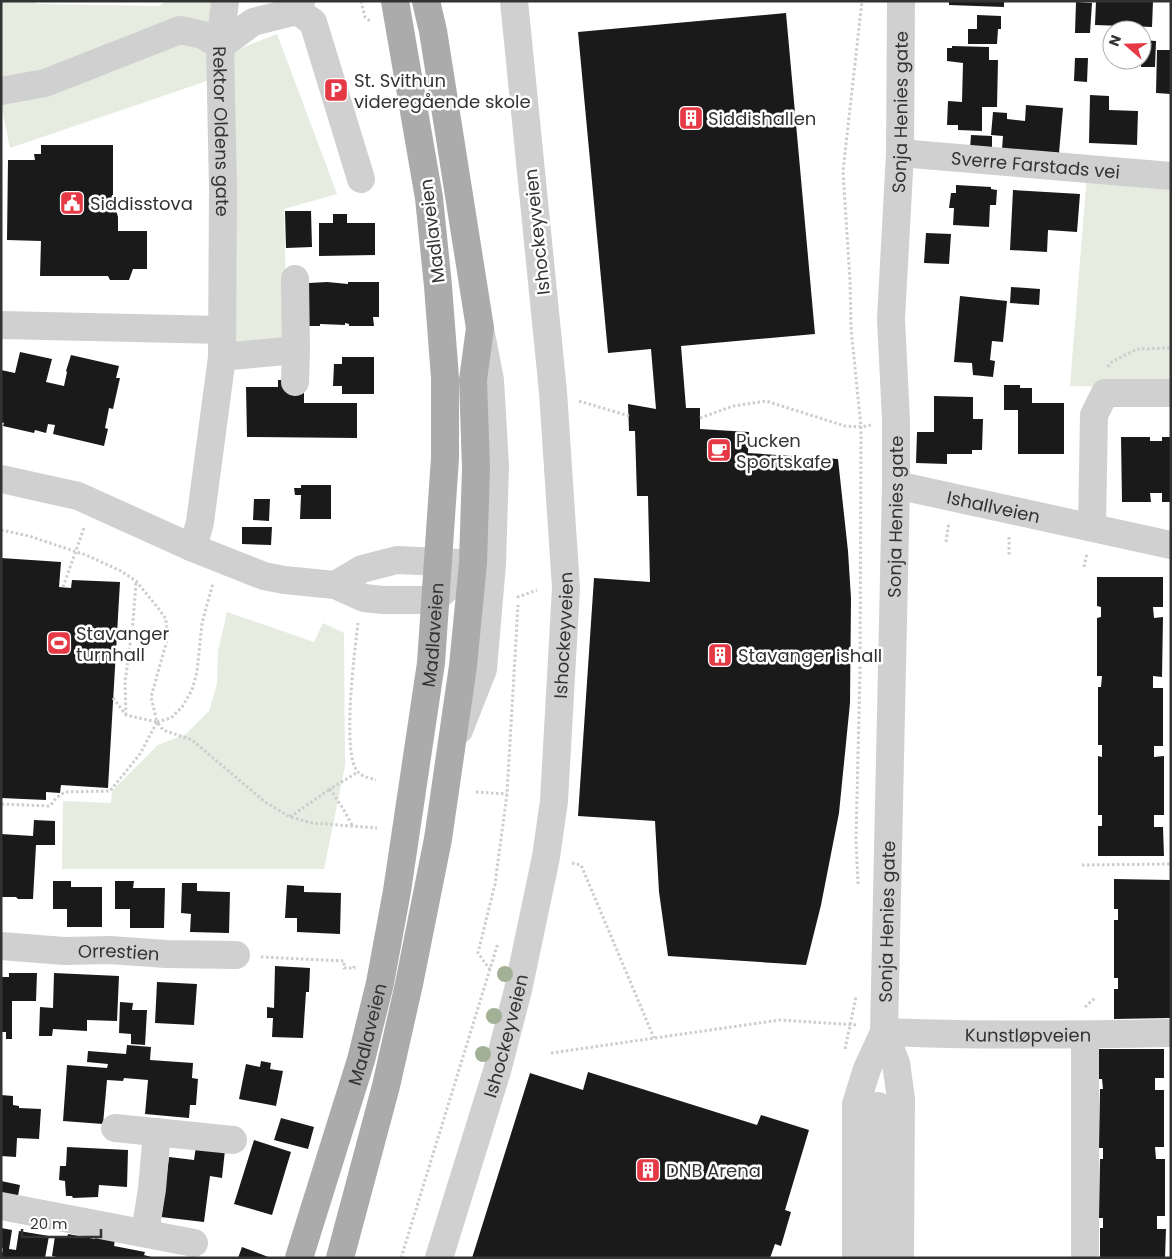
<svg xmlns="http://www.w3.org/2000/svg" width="1172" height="1259" font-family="Poppins,sans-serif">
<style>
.green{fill:#e6ecdf}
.building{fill:#1a1a1a}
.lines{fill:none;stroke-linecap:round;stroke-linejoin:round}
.path{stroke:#cdcdcd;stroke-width:3;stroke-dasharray:2.5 2.5;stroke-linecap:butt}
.minor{stroke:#d0d0d0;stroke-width:28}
.major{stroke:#ababab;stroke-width:28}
.tree{fill:#a2b095}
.labels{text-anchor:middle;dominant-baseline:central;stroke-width:5;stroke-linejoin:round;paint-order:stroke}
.poi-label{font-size:18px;fill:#333;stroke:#fff;text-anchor:start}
.street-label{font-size:18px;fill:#333;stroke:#fff}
</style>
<rect width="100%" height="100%" fill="#fff"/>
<path class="green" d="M1 1H35L37 4 158 6 168 1H216L234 51 277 34 337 194 284 209 287 328 283 336 275 343 234 342 233 69 204 82 10 148 1 104Z
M1087 174 1171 178V388L1070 386Z
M227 612 314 642 323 623 344 633 345 766 324 869H62L63 801 111 803 112 791 158 745 186 734 209 711 217 684 218 651Z"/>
<path class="building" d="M949 1H1004V7L949 5Z
M1096 1H1153L1152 27 1095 25Z
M1076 2 1092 3 1090 33H1075Z
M786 13 815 334 681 346 686 408H700V429L749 432 748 453 838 459 848 551 851 598 850 703 839 813 821 905 806 965 668 956 659 892 655 821 578 816 594 578 650 582 648 496H637L635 431H629L628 404 656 409 651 349 608 353 578 32Z
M977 15 1001 16V29H998L997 44H968V29H977Z
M1142 40 1156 41 1155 67H1141Z
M952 46 989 47V60H998L997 107H982V131L958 130V125H947L948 101 962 102 963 63 947 61V48H952Z
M1157 50H1171V94L1156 93Z
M1075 58H1088L1087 82 1074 81Z
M1090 95 1109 96V110L1138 111 1137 145 1089 143Z
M1026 105 1063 108 1059 153 1002 149 1003 136 991 135 993 112 1007 113V119L1025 121Z
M971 135 992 136V149H970Z
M41 145H113V200L118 217V231H147V269H133L129 280H110L108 276H40L41 241 7 240 8 160H35L34 154H41Z
M956 185 991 187V189L997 190 996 205H990L989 227 953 225 954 208H949L951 193H956Z
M1013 190 1080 194 1077 232 1048 230 1047 252 1010 250Z
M285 211H311L312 247 286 248Z
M333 214H347V223H375V255L319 256V223H333Z
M926 233 951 234 949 264 924 263Z
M327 282 348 284V282H379V317H373L374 326H349V324L345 323V325L320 324V326H304L309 283Z
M1011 287 1040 289 1039 305 1010 303Z
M960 296 1007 301 1003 342 992 341 990 360 995 361 993 377 973 375 972 363 954 362Z
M20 352 52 359 46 382 64 386 67 372 66 371 71 355 119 366 116 378H120L113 409 109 408 105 428 108 429 104 446 53 434 55 425 48 424 46 433 35 430 34 433 3 426 4 423 1 422V370L15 373Z
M342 357H374V394H342V386H333L334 364H342Z
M278 380H287L304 386V403H357V438L247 437 246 387H278Z
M1004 385H1020V388H1032V403H1064V454H1018V410H1004Z
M934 396 973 397V419H983L982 450H972V454H947V464L916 463 917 432H934Z
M1121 437H1150V441H1162V437H1171V502H1162V493H1150L1151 502H1122Z
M301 485H331V519H300L301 495H295L294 488H301Z
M254 499H270L269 521 253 520Z
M242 527H272L271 545 242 544Z
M1 558 61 562 59 587 71 588 72 580 120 582 108 788 61 785 60 793 46 792V800L1 798Z
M1097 577H1163V607H1153L1154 618 1163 617 1162 677 1153 676V688H1163V746H1154V757L1164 756V815H1154V827H1163L1164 856H1098V826H1102V815H1098V756L1102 757V745H1098V687H1101L1102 676H1097V618L1101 617V607L1097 606Z
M34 820 55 821V845H36L33 899H18L16 897H1V834L33 836Z
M1114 879 1171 880V1018L1114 1019V989H1118V978H1114V920H1118V909H1114Z
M53 881H71V887H102V927H67V909H53Z
M115 881H134L133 888H165L164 928H130V909H115Z
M182 883H197V891L230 892 229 933 190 932 191 914 181 913Z
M287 885 304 886V892L341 893 340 934 297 932V918H285Z
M275 966 310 968 309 992H306L303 1038 272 1037 273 1018H267V1007L274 1008Z
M9 973H37L36 1001H12V1039H6V1032H1V977H9Z
M54 973 119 976 117 1021 87 1020V1031L53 1029 52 1036H39L40 1007 53 1008Z
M157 982 197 984 194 1025 155 1023Z
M120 1002 133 1003 132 1010H147L145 1045 131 1044V1034L119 1033Z
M127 1045 151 1047 150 1060 193 1063 192 1078 198 1079 196 1105H190L189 1118 145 1114 148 1080 124 1078 123 1081 107 1080 103 1124 63 1121 67 1065 107 1068 108 1064 87 1062 88 1051 126 1054Z
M1099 1049H1164V1078H1155V1090H1164V1147H1155L1156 1159H1165V1216H1157V1229H1166L1165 1258H1100V1228H1103V1218H1099L1100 1159H1103V1148H1099L1100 1089H1103L1102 1079H1099Z
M261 1061 271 1063 270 1069 283 1071 276 1106 239 1099 246 1064 260 1067Z
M588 1072 757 1125 761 1115 809 1130 785 1210 791 1212 781 1246 775 1244 770 1258H472L530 1073 583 1090Z
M1 1095 13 1096V1105L19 1106V1108L41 1109 39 1139 17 1138 16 1157 1 1156Z
M281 1118 314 1127 308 1149 274 1140Z
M254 1140 291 1152 272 1215 234 1204Z
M196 1146 225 1150 222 1178 210 1176 204 1222 161 1217 169 1157 194 1160Z
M67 1147 128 1150 127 1187 99 1185 98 1197 73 1198 72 1196H66L65 1181 59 1180 60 1166H66Z
M1 1181 20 1185 17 1201 1 1198Z
M1 1228 12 1230 9 1249 16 1250 19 1231 49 1236 45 1258H1L3 1249 1 1247Z
M68 1234 95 1239V1236L115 1239 114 1246 145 1252 144 1255 155 1258H61L52 1256 55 1236 67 1238Z
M242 1247 271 1258H238Z"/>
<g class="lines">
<path class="path" d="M361 1 365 17 370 21
M1108 367 1110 363 1137 349 1171 348
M579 401 629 416
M700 418 733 406 766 401 845 426 861 427 871 425
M1 530 29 536 86 555 121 571 136 581 158 608 166 619 167 640 151 697 157 722 140 754 110 791 65 792 56 798 51 805 49 806 1 804
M1009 537V556
M946 542 949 522
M1084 567 1087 553
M63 587 84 528
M518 598V597L537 590
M358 623C355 649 341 755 358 772 363 777 370 778 376 780
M113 698 126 715 157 722 163 730 192 740 265 802 290 817 312 823 377 828
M126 715 125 682 133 622 136 582
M157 722 171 718 182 707 192 690 197 672 202 623 213 583
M476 792 507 794
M290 817 330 789
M352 825 342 807 330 789 358 772
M572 863 581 865 654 1038
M1082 865 1171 864
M858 884 856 839 860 673 861 427 851 328 850 281 843 171 862 1
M261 957 344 961V968H354V966
M490 970 478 953 495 884 507 794 518 605
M1085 1007 1096 997
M845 1049 856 997
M551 1053 780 1020 857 1025
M401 1258 498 943"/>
<g class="minor">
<path d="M297 11 313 22 361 179"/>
<path d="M220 46 253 22 297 11 301 1"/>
<path d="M220 46 225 1"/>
<path id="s1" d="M1 91 45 83 180 30 203 35 220 46 223 190 222 357 200 522 193 548"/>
<path id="s2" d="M900 153 1171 176"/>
<path d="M295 279 296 350"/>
<path d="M1 325 222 330"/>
<path d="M222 357 296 350 295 382"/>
<path d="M1 479 78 496 193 548 264 576 284 580 335 585 364 598 383 600H434L473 563"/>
<path id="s3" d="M896 485 1171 545"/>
<path d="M1092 527 1094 415 1105 393H1171"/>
<path d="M335 585 362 569 397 560 461 563"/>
<path d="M459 730 483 669 492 564 495 466 490 380 481 334"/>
<path id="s4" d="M1 946 64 951 110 950 166 954 236 955"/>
<path id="s5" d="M884 1032C979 1036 1075 1035 1171 1033"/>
<path d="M1085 1035V1258"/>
<path d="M115 1128 233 1140"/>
<path d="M1 1206 194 1243"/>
<path d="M145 1233 152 1189 157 1132"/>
<path id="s6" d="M439 1258 497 1071 518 990 546 857 554 801 566 588 553 392 514 1"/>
<path d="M856 1258V1104L867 1069 884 1032"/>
<path d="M878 1258V1106"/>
<path id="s7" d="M900 1258 901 1099 896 1063 884 1032 896 485V420L891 319 900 153 901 1"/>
</g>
<g class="major">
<path id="s8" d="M299 1258 361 1060 380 983 397 891 431 663 445 458V378L438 286 429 198 395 1"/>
<path d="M340 1258 386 1086 409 984 438 839 463 666 473 563 476 468 473 380 480 328 433 31 426 1"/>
</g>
</g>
<g class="tree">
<circle cx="505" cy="974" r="8"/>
<circle cx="494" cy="1016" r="8"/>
<circle cx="483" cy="1054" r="8"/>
</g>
<defs>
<symbol id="parking-square" viewBox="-11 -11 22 22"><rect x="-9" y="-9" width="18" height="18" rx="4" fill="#e63946" stroke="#fff"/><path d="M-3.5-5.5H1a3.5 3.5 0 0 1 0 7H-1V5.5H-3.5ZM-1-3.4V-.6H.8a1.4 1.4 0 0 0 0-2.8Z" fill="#fff"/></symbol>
<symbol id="building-square" viewBox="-11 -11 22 22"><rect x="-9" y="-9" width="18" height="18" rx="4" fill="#e63946" stroke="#fff"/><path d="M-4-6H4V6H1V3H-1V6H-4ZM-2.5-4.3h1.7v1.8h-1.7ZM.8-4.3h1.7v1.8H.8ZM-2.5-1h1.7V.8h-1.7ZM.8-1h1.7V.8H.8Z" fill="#fff"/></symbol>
<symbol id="civic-square" viewBox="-11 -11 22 22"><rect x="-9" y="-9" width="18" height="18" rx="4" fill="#e63946" stroke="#fff"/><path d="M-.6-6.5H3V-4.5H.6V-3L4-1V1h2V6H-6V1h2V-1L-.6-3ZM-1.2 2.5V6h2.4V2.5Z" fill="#fff"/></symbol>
<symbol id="cafe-square" viewBox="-11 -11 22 22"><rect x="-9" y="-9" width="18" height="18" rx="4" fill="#e63946" stroke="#fff"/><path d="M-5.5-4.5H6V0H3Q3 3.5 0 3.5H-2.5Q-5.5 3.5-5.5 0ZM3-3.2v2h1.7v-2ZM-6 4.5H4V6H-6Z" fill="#fff"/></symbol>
<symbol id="stadium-square" viewBox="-11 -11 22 22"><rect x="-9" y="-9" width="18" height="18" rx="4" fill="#e63946" stroke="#fff"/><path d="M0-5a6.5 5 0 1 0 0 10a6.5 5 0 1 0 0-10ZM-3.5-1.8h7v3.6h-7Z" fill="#fff"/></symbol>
</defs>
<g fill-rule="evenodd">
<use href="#parking-square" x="322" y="76" width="28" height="28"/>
<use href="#building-square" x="677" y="104" width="28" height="28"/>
<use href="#civic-square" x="58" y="189" width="28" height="28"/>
<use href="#cafe-square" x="705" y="436" width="28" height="28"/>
<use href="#stadium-square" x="45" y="629" width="28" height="28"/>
<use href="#building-square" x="706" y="641" width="28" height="28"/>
<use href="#building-square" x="634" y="1156" width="28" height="28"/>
</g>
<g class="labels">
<g class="poi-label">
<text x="354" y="80">St. Svithun<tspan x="354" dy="21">videregående skole</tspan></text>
<text x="708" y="118">Siddishallen</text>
<text x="90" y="203">Siddisstova</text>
<text x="736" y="440">Pucken<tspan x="736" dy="21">Sportskafe</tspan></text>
<text x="76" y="633">Stavanger<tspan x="76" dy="21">turnhall</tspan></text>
<text x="738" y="655">Stavanger ishall</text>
<text x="666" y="1170">DNB Arena</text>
</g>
<g class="street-label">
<text stroke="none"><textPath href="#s7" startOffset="1149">Sonja Henies gate</textPath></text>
<text stroke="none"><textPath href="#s1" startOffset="319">Rektor Oldens gate</textPath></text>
<text stroke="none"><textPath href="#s2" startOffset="136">Sverre Farstads vei</textPath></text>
<text transform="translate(432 231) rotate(-97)">Madlaveien</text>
<text transform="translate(537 232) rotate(-96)">Ishockeyveien</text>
<text stroke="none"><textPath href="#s3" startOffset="100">Ishallveien</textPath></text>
<text stroke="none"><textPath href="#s7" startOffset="744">Sonja Henies gate</textPath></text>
<text stroke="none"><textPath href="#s8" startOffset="639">Madlaveien</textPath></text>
<text stroke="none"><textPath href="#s6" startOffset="638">Ishockeyveien</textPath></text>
<text stroke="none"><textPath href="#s7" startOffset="339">Sonja Henies gate</textPath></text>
<text stroke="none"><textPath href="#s4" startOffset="118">Orrestien</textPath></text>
<text stroke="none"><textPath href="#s8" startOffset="234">Madlaveien</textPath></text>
<text stroke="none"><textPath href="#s5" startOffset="144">Kunstløpveien</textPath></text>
<text stroke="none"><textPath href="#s6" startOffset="232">Ishockeyveien</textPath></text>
</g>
</g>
<rect width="1172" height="1259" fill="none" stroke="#333333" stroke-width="5"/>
<g transform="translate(1127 45) rotate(290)"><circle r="24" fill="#ffffff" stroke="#adadad"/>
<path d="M0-4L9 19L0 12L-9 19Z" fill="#e63946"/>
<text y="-8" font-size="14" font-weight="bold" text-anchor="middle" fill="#333333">N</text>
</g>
<path d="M22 1229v8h79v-8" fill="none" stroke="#333333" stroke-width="2.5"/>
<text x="30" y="1229" font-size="15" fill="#333333" stroke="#ffffff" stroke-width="4" paint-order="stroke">20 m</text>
</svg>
